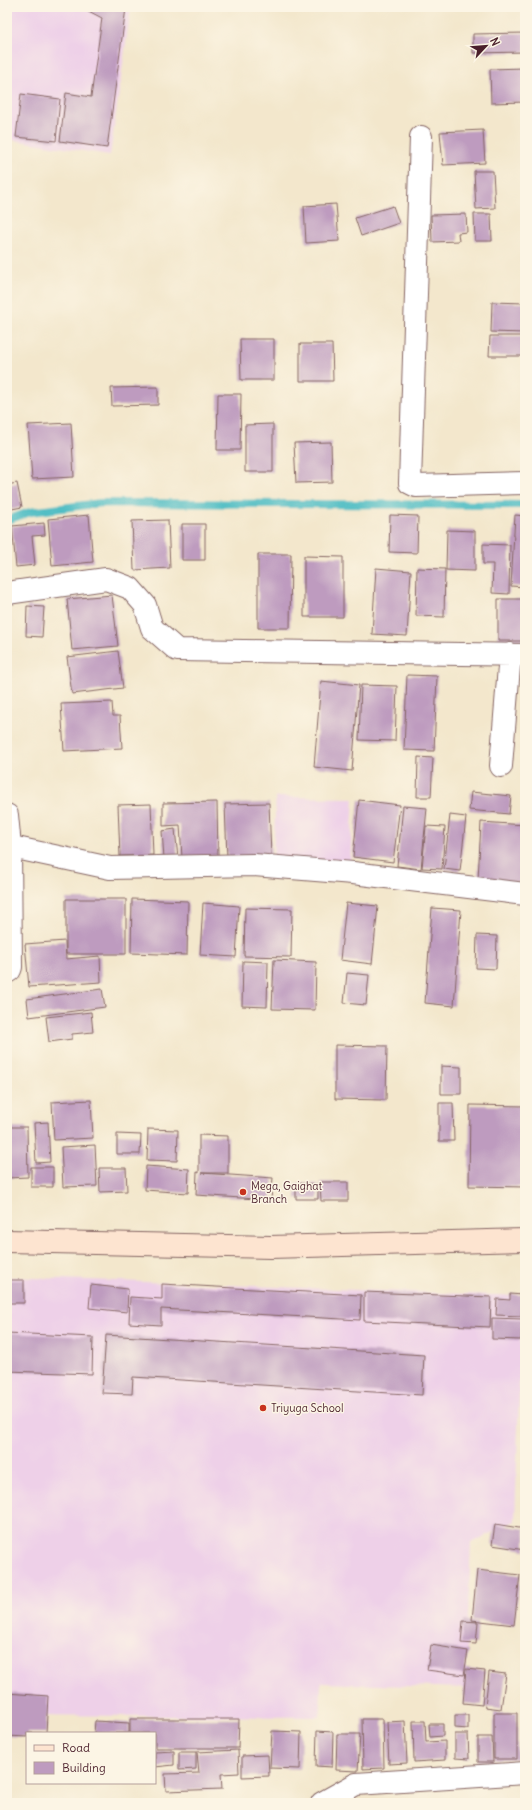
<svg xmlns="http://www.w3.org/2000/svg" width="532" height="1810" font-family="Delius,sans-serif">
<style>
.built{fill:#eed0e8}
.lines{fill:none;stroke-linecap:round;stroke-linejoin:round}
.stream{stroke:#4fbdc4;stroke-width:8}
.building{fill:#be9bbf}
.street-casing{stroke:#856563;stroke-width:24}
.secondary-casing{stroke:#856563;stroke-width:24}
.street{stroke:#fff;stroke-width:22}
.secondary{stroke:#fde4d0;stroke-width:22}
.poi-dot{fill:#c8321e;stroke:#fcf5e5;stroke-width:1.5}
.labels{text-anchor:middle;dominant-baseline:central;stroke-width:3;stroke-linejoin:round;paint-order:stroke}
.poi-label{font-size:11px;fill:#4a1f2b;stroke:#fcf5e5;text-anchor:start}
</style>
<rect width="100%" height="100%" fill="#fcf5e5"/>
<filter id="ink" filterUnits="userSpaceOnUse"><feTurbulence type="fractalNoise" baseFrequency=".025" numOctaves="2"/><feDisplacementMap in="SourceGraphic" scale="8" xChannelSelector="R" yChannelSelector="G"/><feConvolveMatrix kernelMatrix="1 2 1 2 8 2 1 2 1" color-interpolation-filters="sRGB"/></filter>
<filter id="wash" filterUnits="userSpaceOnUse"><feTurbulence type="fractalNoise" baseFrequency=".012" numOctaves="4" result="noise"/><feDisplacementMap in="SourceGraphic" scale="16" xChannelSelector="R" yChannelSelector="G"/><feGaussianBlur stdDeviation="0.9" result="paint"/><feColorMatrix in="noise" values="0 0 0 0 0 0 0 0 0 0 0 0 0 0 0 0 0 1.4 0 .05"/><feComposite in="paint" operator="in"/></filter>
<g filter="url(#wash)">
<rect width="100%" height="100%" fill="#f3e7cc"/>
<path class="built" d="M7 7H131L110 155 7 139Z
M276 797 354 798 350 864 273 858Z
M7 1277 522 1296 515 1521 471 1543 465 1688 321 1683 320 1717 7 1715Z"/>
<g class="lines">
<path class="stream" d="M7 520 30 512 101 503 525 505"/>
</g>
<g id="blocks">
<path class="building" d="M81 7 126 8 107 148 60 141 66 93 91 97 102 18Z
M525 33V52L473 53V34Z
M525 68V102L491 103 490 69Z
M21 94 60 99 56 141 16 137Z
M483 130 485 163 443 165 440 132Z
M474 171H493L495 208 476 209Z
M336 204 339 241 306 243 304 206Z
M393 206 399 223 361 236 355 218Z
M466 214 467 232 458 233 459 241 432 242 431 215Z
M474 214H491L492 241H475Z
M492 302 525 303V333L491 332Z
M490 336H525V356H489Z
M240 339H274V380H241Z
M300 344H332L333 381H300Z
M158 387V405L112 406 111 388Z
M218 394H241L240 450H217Z
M71 423 74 477 32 479 28 425Z
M273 424V472H245V425Z
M331 442 332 482 296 483 294 443Z
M17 483 22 507 7 510V485Z
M89 515 93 562 52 566 48 519Z
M390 515 418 516 417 553 389 552Z
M515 515 525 516V587L511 586Z
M168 520 170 568 134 570 132 521Z
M44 523 45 535 32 536 35 565 16 567 12 526Z
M182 524H205V560H182Z
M447 530 475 531V571L446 570Z
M483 544 510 545 509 594 492 593 493 564H483Z
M258 554H291L290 628H258Z
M304 556 343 557V617H304Z
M376 568 411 571 407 636 372 634Z
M417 568 445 569 444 617 416 616Z
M112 595 118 646 72 650 67 599Z
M498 599H525V641H498Z
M27 606 44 607 42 637 26 636Z
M118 651 123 688 72 694 67 657Z
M407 675 437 676 434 751 404 750Z
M321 681 359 685 352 771 314 767Z
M361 685 397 686 395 741 359 740Z
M112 702 113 716H120L122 748 64 751 61 704Z
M418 757 433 758 431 797H417Z
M471 792 511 796 509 814 469 810Z
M359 800 400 805 393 862 353 857Z
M217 802 218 858H182L180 825 163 826V803Z
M269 803 271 857 227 858 225 804Z
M151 804 153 855 120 856 118 805Z
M403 806 427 808 421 869 397 866Z
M450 815 466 817 460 871 444 869Z
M481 822 525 825V883L478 880Z
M426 826 445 827 442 869 422 868Z
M175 829 178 858H164L162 831Z
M66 899H126V954H66Z
M132 899 188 901 187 955 131 953Z
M203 903 239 906 236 957 200 955Z
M346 903 378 906 372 964 340 960Z
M245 908 292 909 291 957 244 956Z
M432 908 461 910 454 1006 425 1003Z
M477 935 497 936 496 969 476 968Z
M65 941 66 959 100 956 101 982 29 987 25 944Z
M274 960 316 962 315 1010 272 1009Z
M243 961 268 962 267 1007 242 1006Z
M347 973 369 975 366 1005 344 1003Z
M102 989 105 1007 29 1017 27 999Z
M91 1012 93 1032 72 1034V1039L49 1042 46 1017Z
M335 1045 387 1046 386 1100 335 1099Z
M441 1066 461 1067V1094H441Z
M91 1100 93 1138 54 1140 52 1102Z
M439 1103H453L454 1141H439Z
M470 1105 525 1106V1187L469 1186Z
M48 1122 50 1162 36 1163 34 1123Z
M7 1127H27L28 1177 7 1178Z
M148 1129 178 1130 177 1161 147 1160Z
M117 1134 141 1135 140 1154H117Z
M199 1135 228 1136V1173H202L273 1178 271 1200 196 1195 197 1172 199 1173Z
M95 1145 97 1186 63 1187 61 1147Z
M146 1166 189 1169 188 1193 145 1190Z
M31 1167H53V1187H31Z
M99 1168H126L127 1191 100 1192Z
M320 1182H348V1201H321Z
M296 1183 318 1184V1199H296Z
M7 1280H24V1303H7Z
M162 1284 361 1295 360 1320 161 1309V1325L129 1323 130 1297 162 1299Z
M91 1285 128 1289 127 1312 89 1308Z
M364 1292 491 1297 490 1327 364 1321Z
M510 1294 523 1295 521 1316 496 1315 497 1299 510 1300Z
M492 1318 522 1319 521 1340 492 1339Z
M7 1333 93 1337 92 1374 7 1371Z
M106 1335 424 1355 422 1395 133 1377 132 1394 102 1393Z
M495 1524 525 1529V1550L492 1545Z
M477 1570 520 1575 514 1625 472 1620Z
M463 1621 478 1622 476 1644 461 1643Z
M431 1645 468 1651 464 1675 427 1670Z
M466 1669 485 1671 482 1705 463 1703Z
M489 1672 506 1674 501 1709 485 1707Z
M7 1693 48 1696 46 1733H27V1737L7 1736Z
M494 1713H517V1759H494Z
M455 1715H468V1729L455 1728Z
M130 1719H239L238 1748H155V1733H130Z
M362 1719H383L384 1768 363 1769Z
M95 1721 129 1723V1733H94Z
M405 1721 407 1763 389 1764 387 1722Z
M413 1721H425L426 1742 445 1741V1760L414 1762Z
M429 1724H443V1736L430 1737Z
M272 1731 301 1732 300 1769 270 1768Z
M317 1731 333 1732 332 1767 316 1766Z
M337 1734H360L358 1771 336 1770Z
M455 1734H468L469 1759 455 1758Z
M478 1737H492L493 1762H478Z
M238 1750 239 1773 221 1774 222 1789 166 1791 165 1774 199 1773 197 1752Z
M174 1751V1765L155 1767V1752Z
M179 1752H196V1769L179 1770Z
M268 1755 269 1776 242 1777V1756Z"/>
</g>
</g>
<g filter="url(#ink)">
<use href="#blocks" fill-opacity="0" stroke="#856563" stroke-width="1"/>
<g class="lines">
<defs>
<path id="street" d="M421 137 410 483 416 486 525 483
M7 593 106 579 130 588 145 605 152 628 177 650 525 655
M501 766 510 654
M7 815 10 846 11 967 10 970 7 972
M7 846 110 868 254 865 353 873 525 894
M322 1803 356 1784 525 1773"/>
<path id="secondary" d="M7 1241 270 1247 525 1240"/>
</defs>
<use href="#street" class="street-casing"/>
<use href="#secondary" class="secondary-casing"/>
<use href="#street" class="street"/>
<use href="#secondary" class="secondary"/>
</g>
</g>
<g class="poi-dot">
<circle cx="243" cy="1192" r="4"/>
<circle cx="263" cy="1408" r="4"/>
</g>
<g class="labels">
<g class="poi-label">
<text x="251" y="1186">Mega, Gaighat<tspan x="251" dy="13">Branch</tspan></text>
<text x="271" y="1408">Triyuga School</text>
</g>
</g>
<rect width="532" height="1810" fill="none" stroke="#fcf5e5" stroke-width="24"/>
<rect x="26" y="1732" width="130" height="52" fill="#fcf5e5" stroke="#b59f9b"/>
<rect x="34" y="1745" width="20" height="6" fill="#fde4d0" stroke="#b59f9b"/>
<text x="62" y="1752" font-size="12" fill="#4a1f2b">Road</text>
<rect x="34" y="1762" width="20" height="12" fill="#be9bbf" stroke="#b59f9b"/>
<text x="62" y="1772" font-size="12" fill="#4a1f2b">Building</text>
<g transform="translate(486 46) rotate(64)" stroke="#fcf5e5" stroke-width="3" paint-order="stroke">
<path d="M0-3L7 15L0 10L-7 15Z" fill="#4a1f2b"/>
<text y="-6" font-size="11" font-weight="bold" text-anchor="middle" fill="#4a1f2b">N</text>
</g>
</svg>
